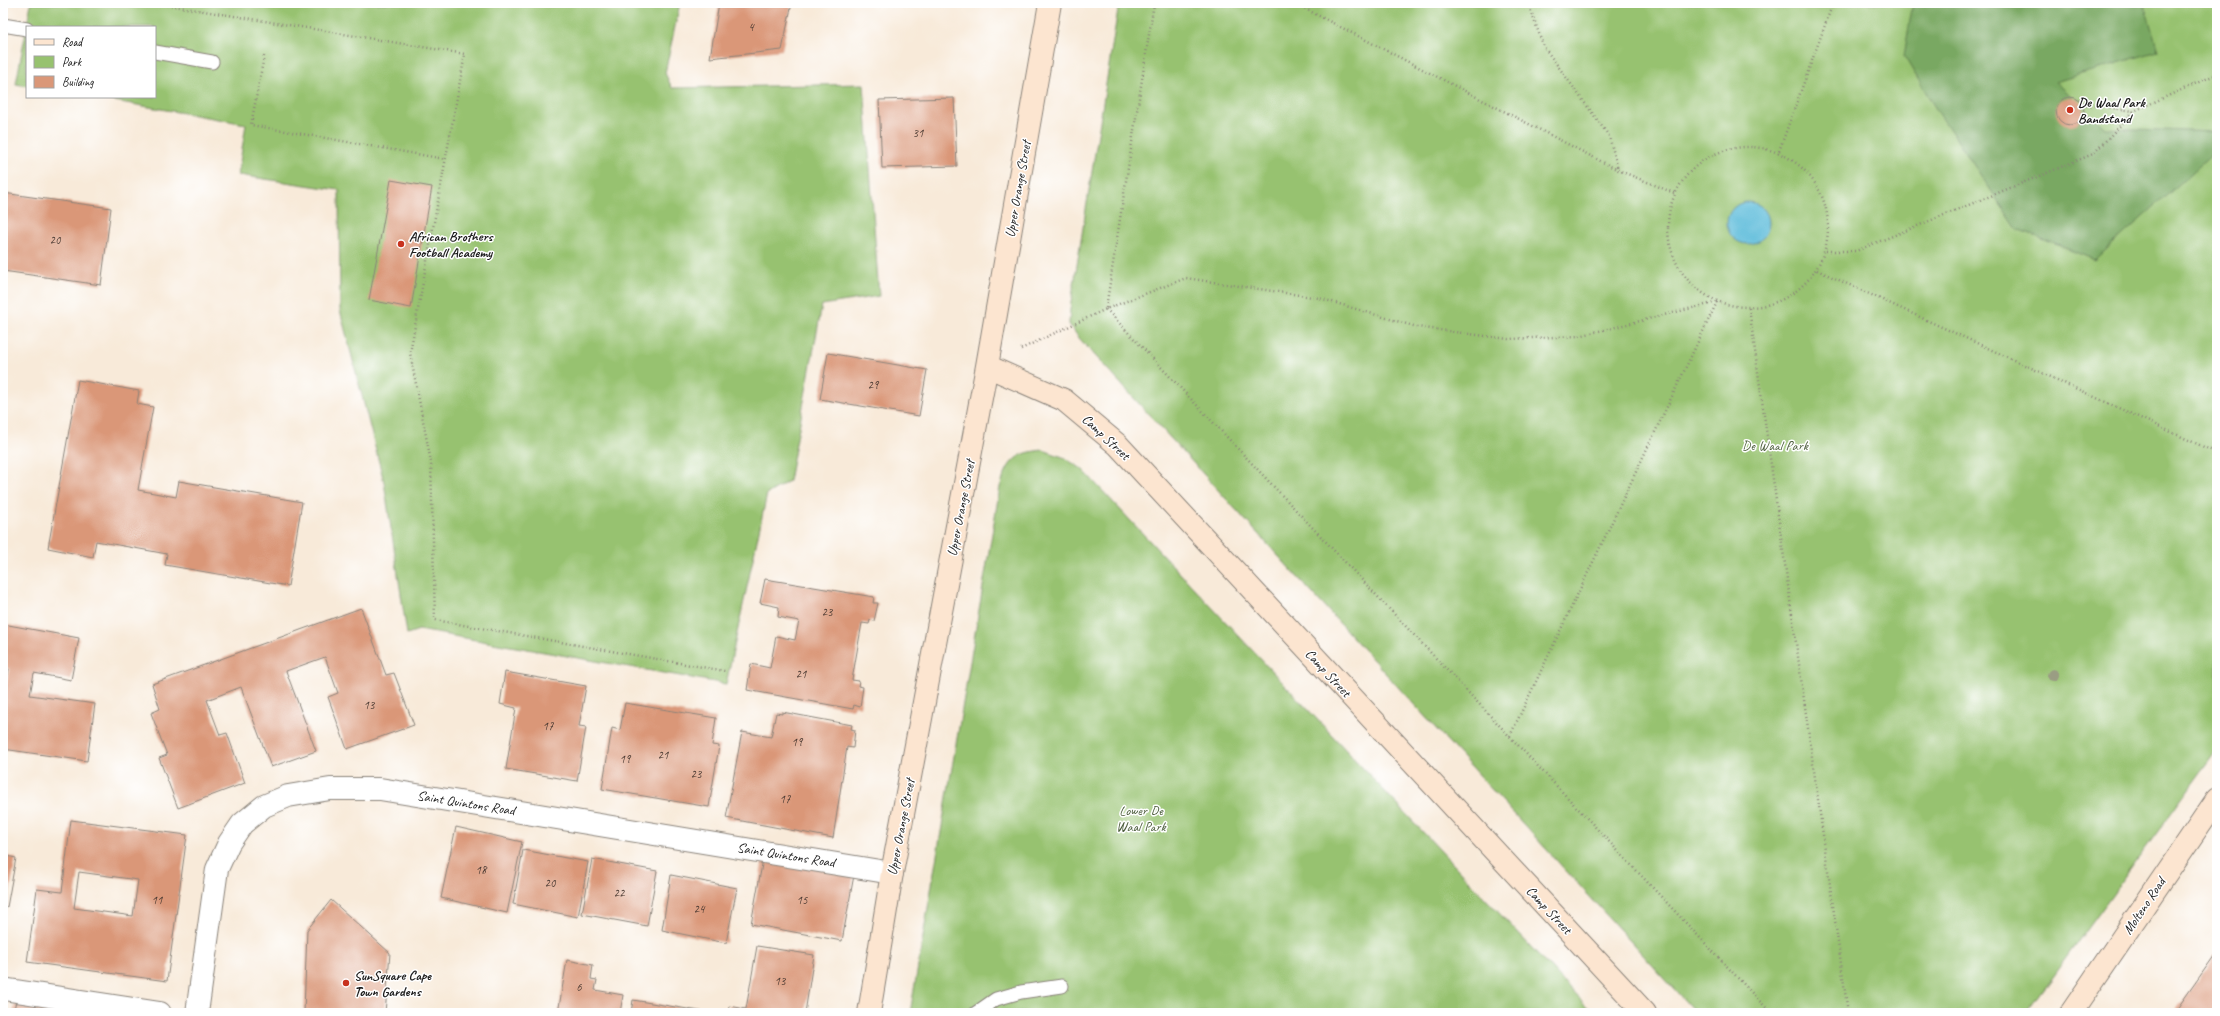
<svg xmlns="http://www.w3.org/2000/svg" width="2220" height="1016" font-family="Caveat,sans-serif">
<style>
.green{fill:#97c26f;stroke:#5a6f46}
.forest{fill:#79a862;stroke:#4a623f}
.water{fill:#5cbbda;stroke:#3c6c7b}
.building{fill:#da9778;fill-rule:evenodd}
.lines{fill:none;stroke-linecap:round;stroke-linejoin:round}
.lane-casing{stroke:#8a837a;stroke-width:15}
.street-casing{stroke:#8a837a;stroke-width:24}
.secondary-casing{stroke:#8a837a;stroke-width:24}
.path{stroke:#8a837a;stroke-width:2.5;stroke-dasharray:1 3;stroke-linecap:butt}
.lane{stroke:#fff;stroke-width:13}
.street{stroke:#fff;stroke-width:22}
.secondary{stroke:#fce5d0;stroke-width:22}
.tree{fill:#9a9d83}
.poi-dot{fill:#c8321e;stroke:#fff;stroke-width:1.5}
.labels{text-anchor:middle;dominant-baseline:central;stroke-width:3;stroke-linejoin:round;paint-order:stroke}
.number-label{font-size:12px;fill:#4c3b33}
.poi-label{font-size:14px;font-weight:bold;fill:#1c1c1c;stroke:#fff;text-anchor:start}
.street-label{font-size:14px;fill:#1c1c1c;stroke:#fff}
.park-label{font-size:14px;fill:#4d5e3d;stroke:#fff}
</style>
<rect width="100%" height="100%" fill="#fff"/>
<filter id="ink" filterUnits="userSpaceOnUse"><feTurbulence type="fractalNoise" baseFrequency=".025" numOctaves="2"/><feDisplacementMap in="SourceGraphic" scale="8" xChannelSelector="R" yChannelSelector="G"/><feConvolveMatrix kernelMatrix="1 2 1 2 8 2 1 2 1" color-interpolation-filters="sRGB"/></filter>
<filter id="wash" filterUnits="userSpaceOnUse"><feTurbulence type="fractalNoise" baseFrequency=".012" numOctaves="4" result="noise"/><feDisplacementMap in="SourceGraphic" scale="16" xChannelSelector="R" yChannelSelector="G"/><feGaussianBlur stdDeviation="0.9" result="paint"/><feColorMatrix in="noise" values="0 0 0 0 0 0 0 0 0 0 0 0 0 0 0 0 0 1.4 0 .05"/><feComposite in="paint" operator="in"/></filter>
<g filter="url(#wash)">
<rect width="100%" height="100%" fill="#f8ead9"/>
<path class="green" d="M31 3H680L665 73 672 88 864 84 879 296 822 305 789 481 767 494 726 684 419 630 407 634 384 482 340 310 339 190 238 175 246 124 92 97H155V27H27V86L16 84Z
M1119 3H2217V750L2026 1013H1696L1079 338 1069 324 1070 309Z
M1043 450 1063 457 1082 469 1593 1013H910L1000 487C1009 460 1015 453 1043 450Z"/>
<path class="forest" d="M1913 3H2144L2158 51 2055 82 2105 128 2217 132V150L2095 260 2017 229 1936 109 1904 56Z"/>
<path class="water" d="M1727 223a21 21 0 1 1 42 0a21 21 0 1 1-42 0Z"/>
<g id="blocks">
<path class="building" d="M719 3H792L782 50 710 58Z
M2056 111a14 14 0 1 1 28 0a14 14 0 1 1-28 0Z
M954 98 957 166 882 168 879 100Z
M391 180 432 187 411 308 369 300Z
M3 193 111 208 101 285 3 271Z
M828 353 927 370 919 416 820 399Z
M78 380 139 391 137 404 153 407 138 490 176 497 179 481 302 502 288 586 165 565 167 554 96 541 93 557 48 548Z
M765 579 874 597 873 603H878L874 621 870 620 869 624 862 623 852 680 859 681 858 686 863 687 860 707 854 705 853 709 747 690 751 664 770 668 776 636 795 640 799 621 778 617 779 607 760 603Z
M361 608 386 675 394 673 414 725 347 749 328 697 338 693 325 657 286 671 316 751 271 767 241 687 207 700 220 735 227 733 245 783 178 808 159 758 167 755 151 713 160 709 152 684Z
M3 624 79 638 71 680 34 673 30 695 95 704 87 761 3 749V691H5L9 669 3 667Z
M505 672 586 686 579 726 586 727 577 781 506 769 516 708 500 704Z
M625 703 716 718 712 745 719 746 709 807 602 789 612 728 620 730Z
M782 712 852 725 851 729 855 730 853 748 847 747 833 838 726 818 742 732 771 737 776 713 782 714Z
M71 820 187 835 167 981 27 962 37 889 62 892ZM79 872 138 880 133 916 74 908Z
M456 827 522 842 507 913 441 898Z
M523 850 588 862 578 917 513 904Z
M3 855 16 858 7 907 3 906Z
M592 859 657 871 647 926 582 914Z
M763 859 854 875 842 941 751 924Z
M671 875 737 888 726 943 662 930Z
M331 900 390 953 385 1013H304L307 930Z
M757 946 814 955 805 1013H728L729 1006 746 1009Z
M2217 952V1013H2174Z
M567 960 593 965 591 979 597 980 595 990 623 995 620 1013H558Z
M633 1000 706 1012V1013H631Z
M16 1001 80 1012V1013H13Z"/>
</g>
</g>
<g filter="url(#ink)">
<use href="#blocks" fill-opacity="0" stroke="#8a837a" stroke-width="1"/>
<g class="lines">
<defs>
<path id="lane" d="M3 25 27 29
M155 52 212 62
M976 1013 996 999 1021 992 1062 986"/>
<path id="street" d="M3 989 160 1013
M197 1013 217 869 229 843 242 824 264 806 288 796 330 789H380L892 873"/>
<path id="secondary" d="M987 366 1064 400 1118 445 1645 1013
M869 1013 892 873 987 366 1050 3
M2071 1013 2217 799"/>
</defs>
<use href="#lane" class="lane-casing"/>
<use href="#street" class="street-casing"/>
<use href="#secondary" class="secondary-casing"/>
<path class="path" d="M155 3 465 54 410 353 431 462 435 620 725 671
M1294 3 1618 170 1674 193
M1528 3 1544 47 1609 136 1618 169
M264 56 251 125 445 159
M2082 104 2134 111
M1668 227a80 80 0 1 1 160 0a80 80 0 1 1-160 0Z
M1779 151 1833 3
M1826 251H1856L2093 154 2134 111 2217 74
M1817 270 2217 453
M1106 308 1154 3
M1749 308 1848 1013
M1106 309 1771 1013
M1021 349 1106 309 1186 278 1319 298 1417 327 1508 339 1579 336 1717 302
M1510 736 1717 302"/>
<use href="#lane" class="lane"/>
<use href="#street" class="street"/>
<use href="#secondary" class="secondary"/>
</g>
<circle class="tree" cx="2053" cy="675" r="6"/>
</g>
<g class="poi-dot">
<circle cx="2070" cy="110" r="4"/>
<circle cx="401" cy="244" r="4"/>
<circle cx="346" cy="983" r="4"/>
</g>
<g class="labels">
<g class="number-label">
<text x="751" y="27">4</text>
<text x="918" y="133">31</text>
<text x="55" y="240">20</text>
<text x="873" y="385">29</text>
<text x="827" y="612">23</text>
<text x="801" y="674">21</text>
<text x="369" y="705">13</text>
<text x="548" y="726">17</text>
<text x="797" y="742">19</text>
<text x="663" y="755">21</text>
<text x="625" y="759">19</text>
<text x="696" y="774">23</text>
<text x="785" y="799">17</text>
<text x="481" y="870">18</text>
<text x="550" y="883">20</text>
<text x="619" y="893">22</text>
<text x="157" y="900">11</text>
<text x="802" y="900">15</text>
<text x="699" y="909">24</text>
<text x="780" y="981">13</text>
<text x="579" y="987">6</text>
</g>
<g class="poi-label">
<text x="2078" y="102">De Waal Park<tspan x="2078" dy="16">Bandstand</tspan></text>
<text x="409" y="236">African Brothers<tspan x="409" dy="16">Football Academy</tspan></text>
<text x="354" y="975">SunSquare Cape<tspan x="354" dy="16">Town Gardens</tspan></text>
</g>
<g class="street-label">
<text transform="translate(1018 189) rotate(-80)">Upper Orange Street</text>
<text transform="translate(1106 437) rotate(43)">Camp Street</text>
<text transform="translate(961 508) rotate(-79)">Upper Orange Street</text>
<text transform="translate(1328 673) rotate(47)">Camp Street</text>
<text transform="translate(466 803) rotate(9)">Saint Quintons Road</text>
<text transform="translate(901 827) rotate(-79)">Upper Orange Street</text>
<text transform="translate(786 855) rotate(9)">Saint Quintons Road</text>
<text transform="translate(2144 906) rotate(-56)">Molteno Road</text>
<text transform="translate(1549 910) rotate(47)">Camp Street</text>
</g>
<g class="park-label">
<text x="1775" y="445">De Waal Park</text>
<text x="1141" y="810">Lower De<tspan x="1141" dy="16">Waal Park</tspan></text>
</g>
</g>
<rect width="2220" height="1016" fill="none" stroke="#fff" stroke-width="16"/>
<rect x="26" y="26" width="130" height="72" fill="#ffffff" stroke="#a4a4a4"/>
<rect x="34" y="39" width="20" height="6" fill="#fce5d0" stroke="#a4a4a4"/>
<text x="62" y="46" font-size="12" fill="#1c1c1c">Road</text>
<rect x="34" y="56" width="20" height="12" fill="#97c26f" stroke="#a4a4a4"/>
<text x="62" y="66" font-size="12" fill="#1c1c1c">Park</text>
<rect x="34" y="76" width="20" height="12" fill="#da9778" stroke="#a4a4a4"/>
<text x="62" y="86" font-size="12" fill="#1c1c1c">Building</text>
</svg>
